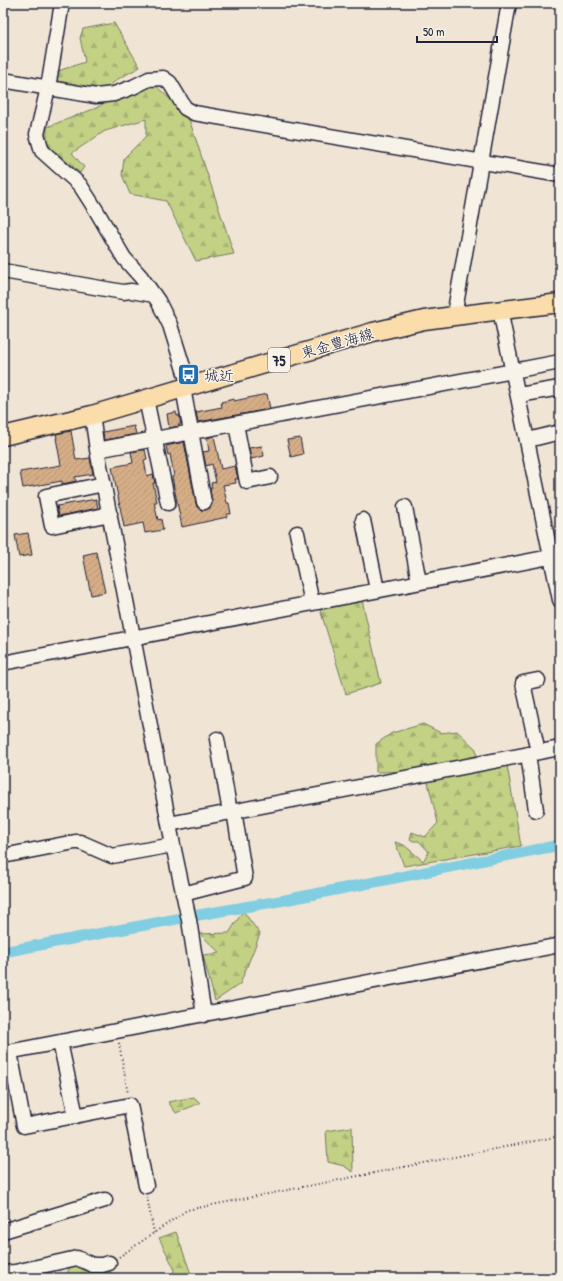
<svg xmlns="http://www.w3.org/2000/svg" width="563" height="1281" font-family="'Patrick Hand','Klee One',sans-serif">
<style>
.forest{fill:url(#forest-firs);stroke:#727a60}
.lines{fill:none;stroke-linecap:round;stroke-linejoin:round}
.canal{stroke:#81cde1;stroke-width:11}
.building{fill:url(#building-hatch);stroke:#22223b}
.minor-casing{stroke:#22223b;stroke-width:17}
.major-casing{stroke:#22223b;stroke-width:21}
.path{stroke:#22223b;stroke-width:2;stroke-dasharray:1 3;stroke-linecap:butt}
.minor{stroke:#f7f3e8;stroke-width:14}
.major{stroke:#faddab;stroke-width:18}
.labels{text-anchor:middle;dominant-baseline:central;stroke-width:3;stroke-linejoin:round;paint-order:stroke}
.shield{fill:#f7f3e8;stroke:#62616f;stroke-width:1}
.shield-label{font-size:14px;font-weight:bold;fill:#22223b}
.street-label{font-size:15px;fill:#22223b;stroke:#f7f3e8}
.poi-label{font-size:15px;fill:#22223b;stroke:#f7f3e8;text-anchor:start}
</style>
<defs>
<pattern id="forest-firs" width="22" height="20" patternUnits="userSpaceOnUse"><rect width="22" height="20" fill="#c3d185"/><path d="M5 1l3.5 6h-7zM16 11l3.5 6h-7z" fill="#a7b374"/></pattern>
<pattern id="building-hatch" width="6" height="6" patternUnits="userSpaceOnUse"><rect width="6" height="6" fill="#d5ae87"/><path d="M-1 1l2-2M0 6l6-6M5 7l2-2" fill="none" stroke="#b79575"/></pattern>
</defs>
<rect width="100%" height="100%" fill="#f0e5d5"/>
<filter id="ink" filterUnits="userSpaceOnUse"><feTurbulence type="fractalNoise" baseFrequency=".025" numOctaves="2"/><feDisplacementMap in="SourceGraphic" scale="8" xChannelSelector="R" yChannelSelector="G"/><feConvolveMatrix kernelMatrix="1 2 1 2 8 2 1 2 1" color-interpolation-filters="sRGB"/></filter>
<g filter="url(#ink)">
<path class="forest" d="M114 23 140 67 118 79 103 91 56 83 58 71 85 62 80 38 83 29Z
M154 84 188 116 234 254 196 261 166 201 130 194 122 175 124 158 146 136V119L105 131 72 153 84 167 80 173 47 145V127L96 108 116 96Z
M362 600 381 683 346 694 319 606Z
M423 724 441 733 457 731 476 749 477 759 507 765 521 846 404 866 395 842 404 845 423 861 429 852 419 841H413L410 839 412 832 425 837 438 823 425 771 376 772V744L392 733Z
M243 911 260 934 240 984 215 1001 203 955 220 953 200 934 229 933Z
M194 1097 200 1103 176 1113 168 1102Z
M352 1127 353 1172 344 1166 328 1162 326 1131Z
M176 1232 191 1274 195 1278H187V1276L181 1278H173L174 1268 159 1238Z
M73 1261 104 1269 115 1275 116 1278H68V1271Z"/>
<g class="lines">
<path class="canal" d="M193 916 285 900 560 845
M3 952 182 918"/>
</g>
<path class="building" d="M267 394 270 409 198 422 196 412 222 407 221 402 234 399V401Z
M176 412 177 416 179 415 181 424H179V426L169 428 167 414Z
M134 426 136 434 104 440 103 432Z
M71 431 76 460 90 458 93 474 75 477 76 481 62 484V481L23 488 20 472 61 465 56 438H57L56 434Z
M214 436 221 469 235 466 238 479H235L236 483 223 485 227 503H229L231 514H227V517L182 527 172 477 174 476 170 454 168 455 166 446 184 442 196 504 197 507 201 510H206L210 508 212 504 210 488H212L211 483 216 482 212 464 206 466 203 452 209 451 207 438Z
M300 438 303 454 291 457 287 440Z
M262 446 264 456 251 459 249 448Z
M142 450H145L147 459 144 460 147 476 153 474 155 483H153L157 502H154L158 520 161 519 163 530 145 533 143 523 124 527 112 467 133 463 131 452Z
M96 499 98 508 59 516 57 506Z
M28 533 32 555 19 557 15 535Z
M96 552 105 592 91 595 83 555Z"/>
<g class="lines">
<defs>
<path id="minor" d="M62 3 48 88 37 134 42 151 80 185 96 210 124 258 141 277 158 301 170 325 189 386
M3 80 96 96 114 94 133 87 149 79 163 78 170 83 185 108 194 113 560 175
M3 271 123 292 131 291 154 295
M500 310 560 600
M454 316 509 3
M183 388 204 502
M519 395 560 388
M146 399 168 503
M92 415 97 450 173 845 189 920 204 1015
M236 424 247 482 270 477
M528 440 560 432
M97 450 560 362
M104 484 46 496 52 526 110 514
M405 507 419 582
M363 520 377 590
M297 533 312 603
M3 663 560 555
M538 680 523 683 538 752
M217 739 230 812
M528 754 536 810
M169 824 560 748
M3 856 75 842H80L112 856 173 845
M183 894 245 878 234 811
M60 1042 76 1116
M10 1052 24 1126 130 1105 146 1186
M3 1053 560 945
M3 1231 105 1200
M3 1273 15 1272 77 1258 93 1265H102L109 1263"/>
<path id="major" d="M3 436 92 415 373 332 424 320 454 316 560 303"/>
</defs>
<use href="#minor" class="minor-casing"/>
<use href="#major" class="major-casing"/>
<path class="path" d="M119 1043 128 1094
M147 1197 154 1233
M119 1257 187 1210 560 1136"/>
<use href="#minor" class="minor"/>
<use href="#major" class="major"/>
</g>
</g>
<defs>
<symbol id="bus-square" viewBox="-11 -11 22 22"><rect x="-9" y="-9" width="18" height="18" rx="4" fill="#1f6fb2" stroke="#f7f3e8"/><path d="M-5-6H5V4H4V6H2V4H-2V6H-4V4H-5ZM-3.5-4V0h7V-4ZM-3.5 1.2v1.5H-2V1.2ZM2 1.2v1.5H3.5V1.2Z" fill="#fff"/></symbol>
</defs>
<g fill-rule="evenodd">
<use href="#bus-square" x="176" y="362" width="25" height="25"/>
</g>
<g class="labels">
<rect class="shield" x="268" y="348" width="22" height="24" rx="3"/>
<g class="shield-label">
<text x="279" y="360">75</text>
</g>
<g class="street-label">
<text transform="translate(337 343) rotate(-16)">東金豊海線</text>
</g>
<g class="poi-label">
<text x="204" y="375">城近</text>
</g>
</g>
<rect width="563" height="1281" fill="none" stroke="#f7f3e8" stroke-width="16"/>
<rect x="8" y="8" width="547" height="1265" fill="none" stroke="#22223b" stroke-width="1.5" filter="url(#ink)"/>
<path d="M417 36v6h80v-6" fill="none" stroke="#22223b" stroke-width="2"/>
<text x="423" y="36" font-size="12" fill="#22223b" stroke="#f7f3e8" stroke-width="3" paint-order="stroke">50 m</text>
</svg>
